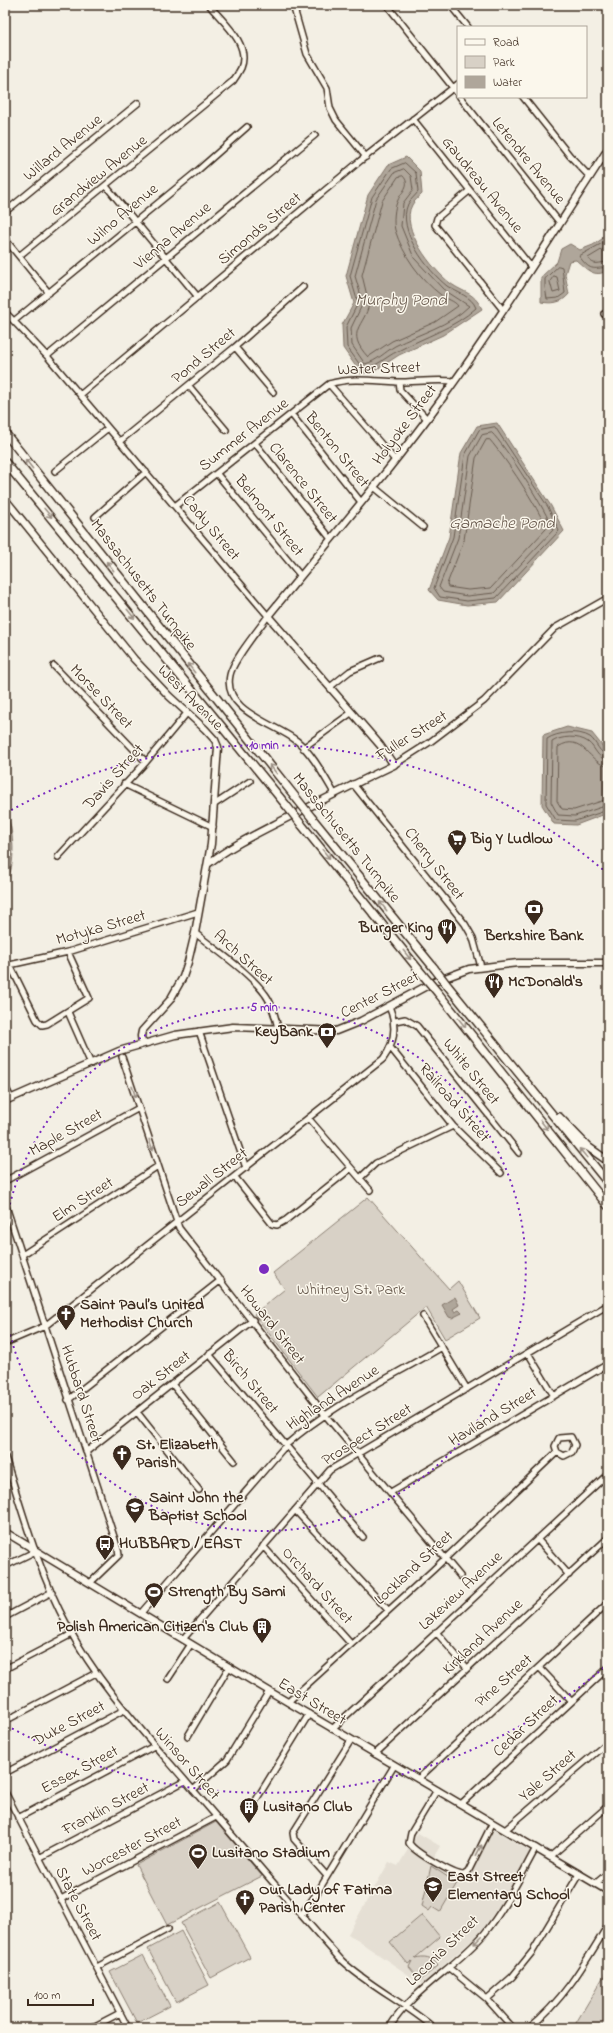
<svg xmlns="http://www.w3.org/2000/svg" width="613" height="2033" font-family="'Indie Flower',sans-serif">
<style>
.built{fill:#e5dfd4}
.green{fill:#d8d1c6;stroke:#8a7e72}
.water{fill:#afa69a;stroke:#817468}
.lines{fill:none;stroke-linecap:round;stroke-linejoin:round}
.shore{stroke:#695c50;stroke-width:1}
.minor-casing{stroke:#3b2a1e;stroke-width:8}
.major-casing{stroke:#3b2a1e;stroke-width:9}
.highway-casing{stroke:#3b2a1e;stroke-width:10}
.minor{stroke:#fbf7ec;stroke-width:5}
.major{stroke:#fbf7ec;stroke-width:6}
.highway{stroke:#fbf7ec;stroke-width:7}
.highway-bridge-casing{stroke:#3b2a1e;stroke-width:10;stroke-linecap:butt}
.highway-bridge{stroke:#fbf7ec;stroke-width:7}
.oneway{stroke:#9b9085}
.ring{fill:none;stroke:#7b2cbf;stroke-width:2;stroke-dasharray:2 4}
.labels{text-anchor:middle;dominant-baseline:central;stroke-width:3;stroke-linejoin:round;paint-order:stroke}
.street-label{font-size:16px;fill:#3b2a1e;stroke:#fbf7ec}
.poi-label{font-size:16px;font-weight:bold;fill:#3b2a1e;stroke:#fbf7ec;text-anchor:start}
.park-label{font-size:16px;fill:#625448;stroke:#fbf7ec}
.water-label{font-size:17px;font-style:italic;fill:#645549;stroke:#fbf7ec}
.centre{fill:#7b2cbf;stroke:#fbf7ec;stroke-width:2}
.ring-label{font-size:12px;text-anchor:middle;font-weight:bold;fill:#7b2cbf;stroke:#fbf7ec;stroke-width:3;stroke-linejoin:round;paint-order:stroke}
</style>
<rect width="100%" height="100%" fill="#f3efe4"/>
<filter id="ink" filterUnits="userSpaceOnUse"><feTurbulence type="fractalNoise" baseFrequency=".025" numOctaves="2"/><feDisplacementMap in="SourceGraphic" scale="8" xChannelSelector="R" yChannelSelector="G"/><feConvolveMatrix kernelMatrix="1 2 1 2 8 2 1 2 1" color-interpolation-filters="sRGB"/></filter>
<g filter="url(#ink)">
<path class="built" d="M494 1830 530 1851 510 1890 479 1934 422 1984 348 1934 389 1862 398 1866 418 1833 440 1846 434 1857 458 1871 454 1877 463 1882Z"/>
<path class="green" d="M368 1197 449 1289 458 1281 480 1318 445 1339 426 1307 318 1397 254 1314 285 1289 273 1273Z
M216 1822 262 1876 167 1925 136 1865Z
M431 1866 457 1883 440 1912 432 1907 429 1911 422 1906Z
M220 1902 250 1957 211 1978 181 1923Z
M422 1915 440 1937 415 1958C424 1956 432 1956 438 1966L420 1980 409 1967 412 1961 408 1964 390 1942Z
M181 1931 209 1985 176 2002 148 1949Z
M143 1955 170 2006 137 2023 110 1972Z
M608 1969V2028H573Z"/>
<path class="water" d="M406 157 420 171 422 194C419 197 414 201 412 205 399 228 433 270 450 283 465 294 473 291 482 309L443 335 399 355 376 370 361 374 343 348 342 325 354 303 346 276 368 195 388 165Z
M608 235V270C595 279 586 269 576 260L569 261 565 274 569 294C562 303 552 304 541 302V277L557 262 561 249 570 244 580 250 593 245Z
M497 423 551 506 564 531 498 602 467 605 438 600 429 590 449 537 461 453 477 426Z
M567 727 592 733 608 753V813L576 825 554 824 542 805 543 735Z
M5 809C14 827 17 867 5 884Z
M455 1297 459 1305 453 1309 455 1312 459 1310 462 1313 452 1318 449 1317 442 1305Z"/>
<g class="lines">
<path class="shore" d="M405 163 416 173 418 192C415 196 410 200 408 204 396 230 428 271 447 286 457 293 472 296 476 308 454 328 424 337 398 351 385 357 377 367 363 369L347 347 346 327 358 303 350 276 372 197 391 169Z
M404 169 411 176 413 190 403 203 401 226 414 258 443 289 469 306C449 326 420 333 395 346 385 352 377 361 365 364L352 345 351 328 363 303 355 276 376 199 394 173Z
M403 176C412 185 401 192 398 200 394 207 393 223 395 230 403 255 420 279 441 295 446 299 455 301 458 306L435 322 392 341 368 357C344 331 365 326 369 304L362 275 382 201 398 177Z
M608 240 579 256C590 271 592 269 608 267
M608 246 588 258C594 267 599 262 608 262
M559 266 562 267 565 293 558 298 547 299 545 287V279Z
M554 276 557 277 560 291 553 293 550 282Z
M495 427 548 507 559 531 496 598 467 601 440 597 434 588 453 537 465 455 479 430Z
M492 433C505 445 548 513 553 530L494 593 467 596 443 592 439 587 458 538 470 456 482 435Z
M490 440C505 458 539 507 546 529L491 588 468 590 448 587 447 584 464 540 476 458 486 440Z
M608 755C599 754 597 742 590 737 579 730 557 732 547 739L546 804 556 820 575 821 608 810
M608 760C597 759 596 748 588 742 578 735 561 736 552 742L551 802 558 815 575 816 608 805
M608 766C589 765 583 731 558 747L557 801 562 809 574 810 608 799
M5 819C8 832 12 866 5 877"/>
<defs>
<path id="minor" d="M293 5 307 54 327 88 330 108 336 120 366 157
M387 5 458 94
M450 5 468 27
M5 7 8 5
M460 97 560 223
M523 97 570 156 590 177
M413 119 531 267
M106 186 198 297
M469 191 437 218 435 225 503 310
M5 212 138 103
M5 239 49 293
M19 256 233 81C236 77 239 72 241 68 251 44 222 21 209 5
M5 312 47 356 268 616C258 630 233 660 230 675 222 711 274 723 297 741 312 753 324 776 334 793
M604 314 608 313
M14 321 196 172 247 127
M235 347 273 392
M47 356 315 135
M399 382 400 390 427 419
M329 384 395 460
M189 386 226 430
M80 395 360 161 458 84
M292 415 361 502
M120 441 235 347 303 287
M255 443 331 539
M55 471 108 428
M217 474 300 575
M374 487 423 527
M175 506 329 384C351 377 374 381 397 382 416 382 434 379 454 381
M95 517 146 472
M54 666 146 762
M330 687 350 671 380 658
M303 748 351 713
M394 765 430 742 484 701 555 628 608 598
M124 784 213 827
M353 784 465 924 473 938 481 967
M215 804 250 781
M58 857 146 762 187 713
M195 933C216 950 249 972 265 994 272 1003 275 1016 278 1028
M10 965 37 1020 42 1025 47 1024 89 998 68 952
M5 966 68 952 198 912
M68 1012 91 1064
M395 1021 405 1019 417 1026 519 1153
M199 1031 246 1168
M390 1047 453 1126 501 1173
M122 1057 179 1228 326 1416 460 1576
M5 1086 11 1098
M309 1119 370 1190
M235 1177 272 1224 277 1225 286 1220 350 1169
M360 1178 376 1163 453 1126
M5 1181 139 1108
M5 1203 118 1549 119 1555 91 1582
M22 1255 158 1166
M423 1316 467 1389
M5 1343 45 1326 383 1059C396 1042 397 1025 389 1006
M528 1353 554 1396
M209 1354 363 1537
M172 1384 234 1461
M68 1400 221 1280
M137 1412 199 1490
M86 1452 253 1320
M5 1457C23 1514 39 1573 67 1625 100 1688 149 1738 194 1791 244 1848 292 1906 342 1961 370 1987 405 2003 434 2028
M391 1492 608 1364
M295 1510 388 1610
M537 1539 569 1575
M263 1546 351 1644
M5 1566 36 1551
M141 1613 286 1445C331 1405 390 1378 442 1347
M5 1617 52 1592
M436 1632 467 1668
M183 1639 330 1470 608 1305
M539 1667 571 1701
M5 1669 72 1634
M168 1679 191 1644
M288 1702 433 1570 557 1452 564 1456 572 1452 575 1445 571 1437 559 1438 555 1446 557 1452
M5 1721 96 1673
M332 1729 608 1474
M188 1736 229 1667
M375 1754 608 1538
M5 1773 124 1710
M418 1779 608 1603
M193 1790 227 1760 269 1691
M437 1790 411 1833 409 1843C414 1852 454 1875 464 1875L468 1872 492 1824
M5 1792 128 2028
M256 1800 309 1714
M461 1804 608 1668
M18 1818 154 1746
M505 1830 608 1742
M550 1857 608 1806
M39 1858 185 1781
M327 1876 294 1839 293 1833 351 1740
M595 1884 608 1873
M61 1899 216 1817
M301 1915 317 1893 394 1766
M97 1967 168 1929
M449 1968 487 1999 513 2028
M487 1999 512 1977 533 1951 579 1874
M91 2028 120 2013
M389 2028C414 1988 454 1969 484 1934 505 1909 520 1877 536 1848
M529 2028C564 2000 585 1963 608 1925"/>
<path id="major" d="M5 499 134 659 169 696 205 729 215 740 218 747 211 844 195 933 188 962 183 977 170 1000 142 1031 141 1036 142 1043
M208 864C232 845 260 832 287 818 323 800 358 782 394 765L380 745 268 616C327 543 389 472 444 396 502 316 554 232 608 149
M5 1101 119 1051 175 1035 233 1027 336 1031 361 1021 434 982 469 969 518 963H608
M5 1532 269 1691 608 1891"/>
<path id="highway" d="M5 433 297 799
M5 462 286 805
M312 818 434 968
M301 824 423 975
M447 985 608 1183
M438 993 608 1206
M559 1117 588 1147 608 1161"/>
</defs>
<use href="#minor" class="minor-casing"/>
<use href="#major" class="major-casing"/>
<use href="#highway" class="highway-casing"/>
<use href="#minor" class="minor"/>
<use href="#major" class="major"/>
<use href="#highway" class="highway"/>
<defs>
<path id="highway-bridge" d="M297 799 312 818
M286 805 301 824
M434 968 447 985
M423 975 438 993"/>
</defs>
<use href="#highway-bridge" class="highway-bridge-casing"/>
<use href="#highway-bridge" class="highway-bridge"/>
</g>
<defs><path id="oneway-shaft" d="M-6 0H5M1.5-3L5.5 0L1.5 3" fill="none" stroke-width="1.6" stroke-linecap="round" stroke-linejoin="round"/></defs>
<g class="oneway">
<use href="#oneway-shaft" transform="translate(29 464) rotate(-128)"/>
<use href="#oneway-shaft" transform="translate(48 513) rotate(50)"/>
<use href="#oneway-shaft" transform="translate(110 566) rotate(-128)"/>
<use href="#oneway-shaft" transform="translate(131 614) rotate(51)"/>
<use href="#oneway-shaft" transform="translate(191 668) rotate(-129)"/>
<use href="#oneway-shaft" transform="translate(273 769) rotate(-129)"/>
<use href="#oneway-shaft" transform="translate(326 854) rotate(51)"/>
<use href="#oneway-shaft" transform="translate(383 906) rotate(-129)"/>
<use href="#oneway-shaft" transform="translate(407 955) rotate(51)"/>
<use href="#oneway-shaft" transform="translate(462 1023) rotate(51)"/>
<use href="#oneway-shaft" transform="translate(134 1092) rotate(71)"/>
<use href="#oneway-shaft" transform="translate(544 1125) rotate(51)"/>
<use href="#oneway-shaft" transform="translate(151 1145) rotate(72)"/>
<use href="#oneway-shaft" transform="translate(583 1153) rotate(-130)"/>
<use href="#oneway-shaft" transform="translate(479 1850) rotate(-63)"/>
<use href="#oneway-shaft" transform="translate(478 1940) rotate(135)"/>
</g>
</g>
<g class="ring">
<path d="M5 1228A262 262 0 1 1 5 1310"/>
<path d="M608 1664A524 524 0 0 1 6 1725M6 813A524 524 0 0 1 608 874"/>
</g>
<defs>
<symbol id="supermarket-pin" viewBox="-11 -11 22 30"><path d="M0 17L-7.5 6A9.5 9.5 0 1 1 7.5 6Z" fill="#3b2a1e" stroke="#fbf7ec"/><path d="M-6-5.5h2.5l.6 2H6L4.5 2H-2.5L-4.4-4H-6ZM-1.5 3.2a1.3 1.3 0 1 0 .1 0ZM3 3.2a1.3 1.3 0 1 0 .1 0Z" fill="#fff"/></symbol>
<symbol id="bank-pin" viewBox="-11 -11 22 30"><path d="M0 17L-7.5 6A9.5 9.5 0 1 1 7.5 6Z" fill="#3b2a1e" stroke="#fbf7ec"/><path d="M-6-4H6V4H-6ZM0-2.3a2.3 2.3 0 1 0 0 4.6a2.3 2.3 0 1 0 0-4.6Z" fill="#fff"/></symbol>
<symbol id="restaurant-pin" viewBox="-11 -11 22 30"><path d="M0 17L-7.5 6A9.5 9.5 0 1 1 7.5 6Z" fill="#3b2a1e" stroke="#fbf7ec"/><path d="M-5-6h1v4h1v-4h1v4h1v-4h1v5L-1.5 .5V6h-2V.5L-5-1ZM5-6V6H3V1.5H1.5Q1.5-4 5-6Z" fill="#fff"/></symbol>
<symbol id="church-pin" viewBox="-11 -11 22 30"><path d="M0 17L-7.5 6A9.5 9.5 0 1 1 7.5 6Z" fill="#3b2a1e" stroke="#fbf7ec"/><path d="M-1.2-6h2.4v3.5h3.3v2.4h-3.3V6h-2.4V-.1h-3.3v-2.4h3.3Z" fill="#fff"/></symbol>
<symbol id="school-pin" viewBox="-11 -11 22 30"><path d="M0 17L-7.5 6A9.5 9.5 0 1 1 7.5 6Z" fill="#3b2a1e" stroke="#fbf7ec"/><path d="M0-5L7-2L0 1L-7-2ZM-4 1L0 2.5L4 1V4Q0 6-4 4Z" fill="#fff"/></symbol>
<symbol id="bus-pin" viewBox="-11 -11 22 30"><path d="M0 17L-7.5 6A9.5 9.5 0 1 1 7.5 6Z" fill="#3b2a1e" stroke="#fbf7ec"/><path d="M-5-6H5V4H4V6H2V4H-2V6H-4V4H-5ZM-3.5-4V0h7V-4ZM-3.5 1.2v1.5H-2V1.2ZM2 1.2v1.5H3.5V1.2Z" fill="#fff"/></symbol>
<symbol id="stadium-pin" viewBox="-11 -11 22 30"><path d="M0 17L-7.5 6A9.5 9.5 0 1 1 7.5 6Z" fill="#3b2a1e" stroke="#fbf7ec"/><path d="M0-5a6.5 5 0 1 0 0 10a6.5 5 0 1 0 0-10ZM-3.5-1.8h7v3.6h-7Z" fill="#fff"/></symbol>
<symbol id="building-pin" viewBox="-11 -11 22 30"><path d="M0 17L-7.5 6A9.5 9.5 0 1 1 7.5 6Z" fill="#3b2a1e" stroke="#fbf7ec"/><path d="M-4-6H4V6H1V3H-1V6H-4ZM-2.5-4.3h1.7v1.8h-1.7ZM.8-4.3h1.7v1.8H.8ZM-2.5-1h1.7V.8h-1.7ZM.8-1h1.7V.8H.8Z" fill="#fff"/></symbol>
</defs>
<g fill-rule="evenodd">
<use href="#supermarket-pin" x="446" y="828" width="22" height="30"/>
<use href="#bank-pin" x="523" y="898" width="22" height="30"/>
<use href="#restaurant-pin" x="436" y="917" width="22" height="30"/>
<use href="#restaurant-pin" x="483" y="971" width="22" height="30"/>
<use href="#bank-pin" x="316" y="1021" width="22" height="30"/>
<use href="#church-pin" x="55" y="1303" width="22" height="30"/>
<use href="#church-pin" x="111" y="1443" width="22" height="30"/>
<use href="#school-pin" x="124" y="1496" width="22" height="30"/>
<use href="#bus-pin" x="94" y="1533" width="22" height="30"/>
<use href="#stadium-pin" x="143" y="1581" width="22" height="30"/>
<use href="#building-pin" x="251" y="1616" width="22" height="30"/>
<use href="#building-pin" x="238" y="1796" width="22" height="30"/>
<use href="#stadium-pin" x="187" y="1842" width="22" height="30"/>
<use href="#school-pin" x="422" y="1875" width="22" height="30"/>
<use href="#church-pin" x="234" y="1888" width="22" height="30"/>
</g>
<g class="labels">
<g class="street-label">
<text transform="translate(63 148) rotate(-39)">Willard Avenue</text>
<text transform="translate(528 161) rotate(51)">Letendre Avenue</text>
<text transform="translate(99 176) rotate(-39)">Grandview Avenue</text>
<text transform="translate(482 185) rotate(51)">Gaudreau Avenue</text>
<text transform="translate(123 215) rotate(-40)">Wilno Avenue</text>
<text transform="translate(260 229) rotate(-40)">Simonds Street</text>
<text transform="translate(173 236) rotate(-40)">Vienna Avenue</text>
<text transform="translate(204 356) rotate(-40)">Pond Street</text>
<text transform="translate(379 369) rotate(-2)">Water Street</text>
<text transform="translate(405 425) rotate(-53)">Holyoke Street</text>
<text transform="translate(244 435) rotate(-38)">Summer Avenue</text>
<text transform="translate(337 450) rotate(51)">Benton Street</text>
<text transform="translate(303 483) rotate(51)">Clarence Street</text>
<text transform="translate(269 516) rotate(51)">Belmont Street</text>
<text transform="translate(211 528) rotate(50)">Cady Street</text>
<text transform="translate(143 585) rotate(52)">Massachusetts Turnpike</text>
<text transform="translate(101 697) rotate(46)">Morse Street</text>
<text transform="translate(190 698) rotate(45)">West Avenue</text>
<text transform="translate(412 736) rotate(-32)">Fuller Street</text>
<text transform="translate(114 777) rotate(-48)">Davis Street</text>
<text transform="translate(346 838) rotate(51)">Massachusetts Turnpike</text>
<text transform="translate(434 864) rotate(52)">Cherry Street</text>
<text transform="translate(101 928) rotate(-16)">Motyka Street</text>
<text transform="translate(243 958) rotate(42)">Arch Street</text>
<text transform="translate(380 995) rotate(-27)">Center Street</text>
<text transform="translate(471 1072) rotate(51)">White Street</text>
<text transform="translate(454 1103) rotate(49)">Railroad Street</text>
<text transform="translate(66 1133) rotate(-29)">Maple Street</text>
<text transform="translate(212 1178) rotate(-38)">Sewall Street</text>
<text transform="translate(83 1200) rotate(-33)">Elm Street</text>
<text transform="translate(272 1325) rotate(52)">Howard Street</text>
<text transform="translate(161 1376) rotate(-38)">Oak Street</text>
<text transform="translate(250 1382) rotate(50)">Birch Street</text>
<text transform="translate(81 1394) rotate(72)">Hubbard Street</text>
<text transform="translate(333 1398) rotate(-33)">Highland Avenue</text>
<text transform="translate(493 1417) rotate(-31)">Haviland Street</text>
<text transform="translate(367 1435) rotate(-32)">Prospect Street</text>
<text transform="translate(414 1568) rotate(-43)">Lockland Street</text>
<text transform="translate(317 1586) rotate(48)">Orchard Street</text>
<text transform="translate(461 1591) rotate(-43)">Lakeview Avenue</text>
<text transform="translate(483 1637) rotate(-43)">Kirkland Avenue</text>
<text transform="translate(504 1681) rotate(-42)">Pine Street</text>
<text transform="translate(312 1702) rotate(31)">East Street</text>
<text transform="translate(69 1724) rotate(-28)">Duke Street</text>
<text transform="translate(526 1726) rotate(-43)">Cedar Street</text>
<text transform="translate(187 1764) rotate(49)">Winsor Street</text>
<text transform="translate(80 1770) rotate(-28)">Essex Street</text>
<text transform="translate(548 1776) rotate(-41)">Yale Street</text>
<text transform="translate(106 1809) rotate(-28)">Franklin Street</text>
<text transform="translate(132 1847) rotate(-28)">Worcester Street</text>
<text transform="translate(78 1904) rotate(62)">State Street</text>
<text transform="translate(443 1951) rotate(-44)">Laconia Street</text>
</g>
<g class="poi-label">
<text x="471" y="839">Big Y Ludlow</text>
<text x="433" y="928" text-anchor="end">Burger King</text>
<text x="534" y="936" text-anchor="middle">Berkshire Bank</text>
<text x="508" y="982">McDonald's</text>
<text x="313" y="1032" text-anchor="end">KeyBank</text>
<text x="80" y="1305">Saint Paul’s United<tspan x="80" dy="18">Methodist Church</tspan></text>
<text x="136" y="1445">St. Elizabeth<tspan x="136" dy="18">Parish</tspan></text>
<text x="149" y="1498">Saint John the<tspan x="149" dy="18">Baptist School</tspan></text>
<text x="119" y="1544">HUBBARD / EAST</text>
<text x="168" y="1592">Strength By Sami</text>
<text x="248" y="1627" text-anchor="end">Polish American Citizen's Club</text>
<text x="263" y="1807">Lusitano Club</text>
<text x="212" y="1853">Lusitano Stadium</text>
<text x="447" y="1877">East Street<tspan x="447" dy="18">Elementary School</tspan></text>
<text x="259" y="1890">Our Lady of Fatima<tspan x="259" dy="18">Parish Center</tspan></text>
</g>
<g class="park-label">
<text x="351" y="1290">Whitney St. Park</text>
</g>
<g class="water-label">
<text x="401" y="300">Murphy Pond</text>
<text x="502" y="523">Gamache Pond</text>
</g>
</g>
<circle cx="264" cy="1269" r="6" class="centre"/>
<g class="ring-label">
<text x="264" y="749">10 min</text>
<text x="264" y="1011">5 min</text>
</g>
<rect width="613" height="2033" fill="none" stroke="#fbf7ec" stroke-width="20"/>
<rect x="10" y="10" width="593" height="2013" fill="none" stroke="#3b2a1e" stroke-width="1.5" filter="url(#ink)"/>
<rect x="457" y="26" width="130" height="72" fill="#fbf7ec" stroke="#aea59a"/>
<rect x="465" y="39" width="20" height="6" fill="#fbf7ec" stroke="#aea59a"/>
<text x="493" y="46" font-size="12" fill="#3b2a1e">Road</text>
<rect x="465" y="56" width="20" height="12" fill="#d8d1c6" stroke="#aea59a"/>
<text x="493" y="66" font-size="12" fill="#3b2a1e">Park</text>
<rect x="465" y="76" width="20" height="12" fill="#afa69a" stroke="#aea59a"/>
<text x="493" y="86" font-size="12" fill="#3b2a1e">Water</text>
<path d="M28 1999v6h65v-6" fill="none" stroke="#3b2a1e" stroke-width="2"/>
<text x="34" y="1999" font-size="12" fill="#3b2a1e" stroke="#fbf7ec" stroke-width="3" paint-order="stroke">100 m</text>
</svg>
